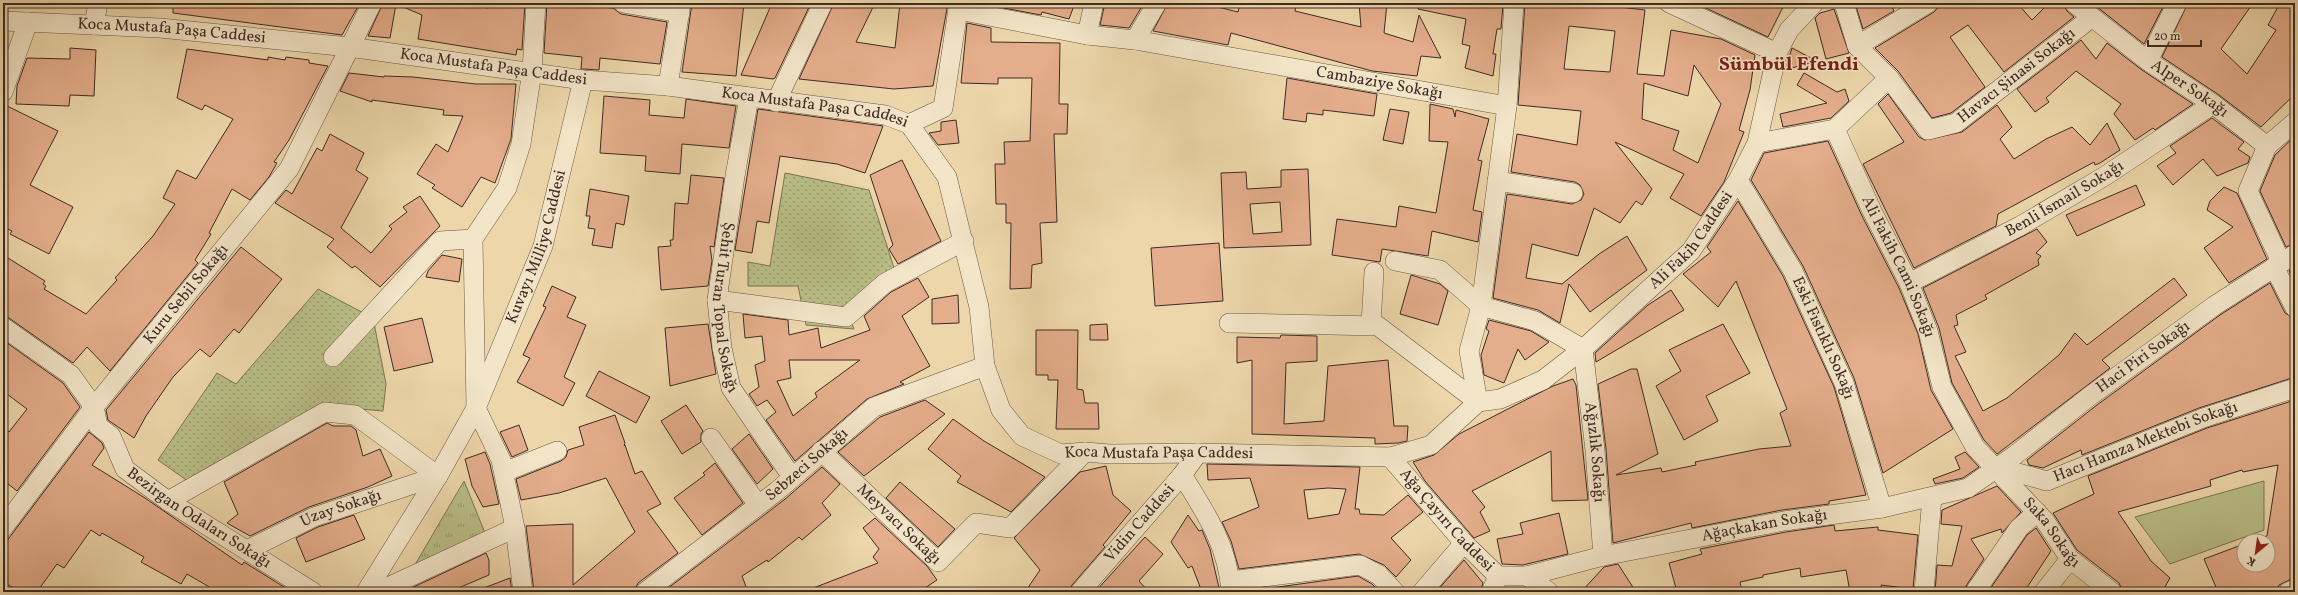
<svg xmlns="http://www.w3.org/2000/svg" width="2298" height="595" font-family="Vollkorn,serif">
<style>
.grass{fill:url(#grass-tufts);stroke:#7c7456}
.park{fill:url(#park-dots);stroke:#7c7456}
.garden{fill:#b9be87;stroke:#7c7456}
.building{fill:#e4ad8b;stroke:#3e2b25;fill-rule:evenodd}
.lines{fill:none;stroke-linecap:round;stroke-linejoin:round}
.minor-casing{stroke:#6a5646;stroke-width:20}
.minor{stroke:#f3e5c8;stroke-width:19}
.labels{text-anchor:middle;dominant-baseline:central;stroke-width:3;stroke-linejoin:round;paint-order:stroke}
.street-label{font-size:16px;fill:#3e2b25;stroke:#f3e5c8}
.district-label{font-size:20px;font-weight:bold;fill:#7a1f14;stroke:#f3e5c8}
</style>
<defs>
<pattern id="grass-tufts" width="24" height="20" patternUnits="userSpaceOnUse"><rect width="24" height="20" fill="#b9be87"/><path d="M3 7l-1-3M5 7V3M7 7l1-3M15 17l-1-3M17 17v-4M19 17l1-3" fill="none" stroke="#989b6e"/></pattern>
<pattern id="park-dots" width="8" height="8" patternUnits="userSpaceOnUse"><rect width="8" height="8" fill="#b9be87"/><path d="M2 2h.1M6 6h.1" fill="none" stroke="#989b6e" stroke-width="1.8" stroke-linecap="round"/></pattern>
</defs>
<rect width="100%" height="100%" fill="#edd7aa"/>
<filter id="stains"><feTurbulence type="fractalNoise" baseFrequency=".005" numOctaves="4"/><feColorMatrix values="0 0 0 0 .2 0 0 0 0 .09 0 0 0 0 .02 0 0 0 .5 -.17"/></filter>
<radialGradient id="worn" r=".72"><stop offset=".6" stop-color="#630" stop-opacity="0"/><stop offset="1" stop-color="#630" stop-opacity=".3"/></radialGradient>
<path class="grass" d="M464 481 487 538 409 575Z"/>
<path class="park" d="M785 173 869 190 896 274 846 310 854 329 806 325 798 286H748V262L770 266Z
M318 289 373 318 386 384 383 411 327 406 192 484 158 460 217 373 236 384Z"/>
<path class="garden" d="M2264 481V530L2170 564 2135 517Z"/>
<path class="building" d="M173 3H360L342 35 173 13Z
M383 3H458L488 8V3H525L522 50 517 49 516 55 418 39 422 15 396 4 390 38 368 36Z
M547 3 613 8 621 14 667 22 660 64 600 58 599 70 584 69H581L582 57 544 53Z
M692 3H744L736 76 682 72Z
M772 3H811L775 78 773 79 741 75Z
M834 3H875L856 42 895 48 900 3H948L933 86 894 89 799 79Z
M998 3H1075L1069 19 1042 12 1041 15 998 7Z
M1105 3H1144L1129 28 1100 25Z
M1168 3H1191L1210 7V5L1238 12 1240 3H1287L1296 5 1295 11 1361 27 1359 3H1387L1384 33 1413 42 1419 15 1441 58 1421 56 1417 76 1372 71 1231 33 1228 45 1153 31Z
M1419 3 1503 4 1501 29H1497L1493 54H1496L1493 76 1465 68 1470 46 1462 44 1466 19 1418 9Z
M1525 3H1603V5L1645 10 1637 74 1664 76 1671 30 1721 39 1755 55 1750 90 1739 130 1744 132 1724 182 1701 216 1670 198 1684 174 1615 142 1652 189 1642 205 1636 201 1620 223 1594 208 1578 256 1532 244 1526 278 1562 284 1599 254 1627 236 1647 270 1590 312 1569 284 1560 323 1538 310 1493 298 1507 194 1572 204 1581 200 1584 194 1580 185 1575 182 1511 172 1517 134 1577 145 1581 111 1518 105ZM1569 26 1615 31 1610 72 1564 69ZM1694 65 1721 104 1698 163 1673 150 1679 131 1642 119 1644 83 1688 96Z
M1695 3H1785L1768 37Z
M1855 3H1890L1894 11 1863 29Z
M1942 3H2017L2032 20 2049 3H2063L2067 11 2074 17 2004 72 1968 25 1950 37 1985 87 1951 113 1932 118 1898 71 1875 48 1934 12Z
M2092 3H2165L2144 44Z
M2188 3H2253L2221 49 2247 74 2276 30 2268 25 2280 3H2295V94L2261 127 2219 95 2162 57Z
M1834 9 1849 53 1826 59 1815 18 1820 13Z
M967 23 991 28V42L1060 43 1059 104H1068L1067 134H1054L1057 222 1040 223 1042 263 1032 265 1031 288 1010 289 1011 223H1006V204H996L995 164H1005L1004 142 1030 141 1032 78H998V84L961 83Z
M2081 40 2096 59 2107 43 2142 70 2193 104 2155 130 2153 128 2135 140 2114 114 2121 104 2076 71 2046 98 2049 102 2035 112 2017 89Z
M70 48 96 50 94 96 70 95 69 106 16 104 17 86 27 58 70 59Z
M1792 48 1817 61 1785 70Z
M187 49 268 60V57L285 60 286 57 309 60V63L328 66 289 140 274 162 277 163 269 177 250 200 232 189 209 233 211 234 195 260 198 263 110 371 87 347 73 363 9 318 3 316V255L45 281 43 284 46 286 44 289 86 314 117 280 115 278 153 236 175 204 163 198 177 170 196 179 233 119 205 105 202 110 177 98Z
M349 73 384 77V76L413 77 476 84H516L511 139 495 183 481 177 462 207 432 188 435 185 417 174 436 144 448 152 463 116 443 115 444 110 372 100V102L340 91Z
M1804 73 1837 92 1845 89 1849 101 1831 118 1783 127 1780 114 1827 103 1797 85Z
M1287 78 1377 94 1374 116 1323 110V115L1307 113 1306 122 1283 119Z
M1888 94 1919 137 1925 140 1962 132 1997 105 2012 127 2000 139 2014 159 2046 139 2072 127 2090 145 2107 123 2120 150 2100 163 2095 165 2094 162 1998 214 1996 226 1914 268 1863 164 1904 142 1878 104Z
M604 96 650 100 649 115 684 118 686 99 736 106 729 148 682 144 680 174 645 171 646 156 600 153Z
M3 104 58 131 30 185 73 207 49 254 10 234 12 231 3 227Z
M1430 104 1453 109 1455 117 1456 110 1489 119 1478 160 1482 161 1473 210 1482 212 1478 242 1432 231 1428 256 1382 249 1380 262 1332 255 1337 219 1396 227 1399 206 1436 213 1448 142 1429 141Z
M758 109 883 126 865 173 837 164 780 156 769 223 757 221 752 253 735 250Z
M1390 109 1409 112 1403 144 1383 140Z
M2212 118 2244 142 2238 149 2250 157 2248 163 2217 176 2203 159 2173 185 2157 166 2176 153 2170 146Z
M956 120 959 143 938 145 929 133 941 131V122Z
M330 134 364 153 356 170 368 178 341 228 371 253 392 229 389 226 407 212 403 207 420 196 440 226 380 287 355 266 352 268 327 247 334 239 275 203 286 190 292 194 317 148 322 151Z
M2295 136V175L2291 181 2295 212V243L2286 247 2260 191 2275 155Z
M1828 141 1862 216 1899 288 1918 334 1931 390 1953 429 1883 473 1854 378 1803 266 1751 180 1764 153Z
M902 160 941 241 898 264 889 249 893 245 870 175Z
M1308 169 1311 245 1224 248 1221 173 1246 172 1247 189 1281 187V170ZM1280 202 1282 232 1253 234 1250 204Z
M691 175 724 178 714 247 710 246 712 261 708 286 661 290 658 247 671 246 670 240H673L675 203 688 204Z
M2136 185 2145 205 2077 236 2066 215Z
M2224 187 2237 193 2267 259 2229 283 2204 248 2233 227 2207 210 2210 201Z
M590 189 629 196 624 225 616 223 612 248 592 245 595 229 588 228 590 216H586Z
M1738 201 1783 276 1834 387 1866 495 1829 501V504L1782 510 1692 528 1691 523 1613 543 1606 449 1598 384 1631 369H1637L1658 454 1616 475 1661 468 1662 472 1696 465 1695 462 1759 449 1791 446 1780 413 1787 409 1736 281 1718 307 1683 274 1711 252 1707 247Z
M2037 229 2047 242 2036 253 2041 256 2038 260 2039 265 1985 295 1987 299 1956 315 1958 325 1954 326 1966 352 1955 356 1983 411 2007 398 2059 355 2075 333 2087 345 2174 278 2187 295 2102 360 2110 368 1997 454 1984 440 1952 383 1939 328 1923 288Z
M1219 243 1223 301 1155 306 1151 248Z
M241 247 282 279 239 333 234 329 210 357 200 349 173 377 146 416 134 438 108 420 106 410Z
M442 255 462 259 459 282 426 277 428 271Z
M2295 267V284L2289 271Z
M1411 275 1440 284 1448 291 1438 325 1400 314Z
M918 278 929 297 902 316 930 366 900 382 904 384 867 399 795 461 766 420 776 412 767 400 757 406 749 394 759 387 755 365 765 361 762 336 745 338 743 314 788 320 789 335 818 328 821 348 870 330 864 316 891 292ZM789 360H860L815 393 817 397 793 416 777 381 791 378Z
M2270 283 2285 313 2295 319V377L2199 408 2082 455 2081 450 2043 468 2029 465 2027 460 2097 405 2220 315Z
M552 286 576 297 567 317 586 325 564 377 575 383 563 406 517 382 530 358 523 355 546 307 543 306Z
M1671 290 1684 310 1596 362 1595 353 1648 305Z
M958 295 959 323 932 324V299Z
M422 318 433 362 394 371 384 327Z
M1489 320 1531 331 1549 342 1525 360 1518 349 1504 383 1484 375 1481 355 1489 331 1486 329Z
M708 324 716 374 670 386 665 328Z
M1107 324 1108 340H1090V325Z
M1723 324 1750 373 1706 396 1718 421 1684 440 1656 386 1681 371 1669 350Z
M1036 330H1078L1077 389 1083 390 1085 403H1098L1099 429H1056L1058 380H1048V375H1036Z
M1281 335 1317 336V361L1286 363 1284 424 1324 421 1328 366 1388 360 1394 426H1408L1407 441 1398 443 1375 444V438L1252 434V360L1237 363V337L1280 338Z
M3 340 63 383 80 407 17 491 3 480V427L9 432 27 409 3 391Z
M599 371 650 397 636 423 586 396Z
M1573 379 1576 385 1588 500 1552 501 1551 451 1472 491 1485 507 1480 512 1490 531 1474 538 1425 481 1413 462 1434 455 1459 434 1553 386Z
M925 400 945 414 864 476 838 452 880 417Z
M2295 400 2293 578 2279 585 2277 592H2218L2204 559 2244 544V565H2268V541H2253L2267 536 2278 465 2243 472 2242 470 2210 480 2211 486 2118 512 2151 561 2170 578 2162 592H2123L2119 583 2077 550 2053 513 2094 494 2088 476 2207 428Z
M686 405 703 431 701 434V442L682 454 661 421Z
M615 415 625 443 624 446 625 445 635 474 642 471 661 504 647 511 678 553 638 583 634 592H534L526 526 573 524V585L635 532 606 478 559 493 521 500 516 479 561 461 566 457 568 450 584 445 579 427Z
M953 419 984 441 1045 477 1011 512 957 482 961 476 928 449Z
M327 423 333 426H351L356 430 363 456 380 449 392 476 368 487 309 507 250 536 227 523 238 514 224 482Z
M519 425 528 450 512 457 500 432Z
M89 432 102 443 104 448 92 465 145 498 242 565 244 562 292 592H218L187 574 181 584 141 562 144 557 102 533 100 536 91 530 64 568 57 564 37 592H21L3 582V546Z
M749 434 773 469 757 484 732 449Z
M485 452 490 464 499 504 483 507 472 486 465 459Z
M1965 452 1979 467 1963 478 1935 484 1933 479 1960 469 1955 457Z
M715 463 743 503 702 535 674 498 705 475 703 473Z
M1207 464 1360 467 1355 509H1359L1360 514 1384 515 1408 495 1423 512 1391 538 1411 560 1396 577 1384 565 1359 554 1239 569 1231 541 1222 522 1259 507 1250 478 1208 480ZM1328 488 1346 489 1339 514 1308 519 1304 490Z
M1106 466 1113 495 1131 511 1103 545 1105 547 1072 585 1069 592H1025L1040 570 1014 538 1080 472Z
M822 467 840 484 822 503 831 515 802 540 799 537 768 562 767 560 742 576 748 592H663L784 500Z
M900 482 955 529 938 547 886 498Z
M1997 486 2021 512 2002 533 2001 529 1971 539 1984 559 1966 586 1964 592H1935L1937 565 1952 566 1962 526 1941 524 1942 510Z
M1559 513 1568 554 1523 565 1502 564 1497 539 1523 534 1520 523Z
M354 515 365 539 306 562 296 538 318 527Z
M1188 515 1199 531 1202 530 1210 549 1220 592H1202L1192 566 1188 568 1171 542Z
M875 518 927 566 937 580 919 592H803L878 563 873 557 879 549 863 528Z
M1834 525 1835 531 1878 527V530L1918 535 1913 589 1881 585 1882 590 1850 592 1846 570 1801 577 1800 568 1763 575V577L1740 582 1742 592H1677L1669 563 1702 554 1700 549 1786 532Z
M2036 528 2051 551 2024 592H1988L2027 535Z
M1145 537 1163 554 1139 581 1149 592H1095Z
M486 553 489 560V575L449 592H403Z
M1464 560 1483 583 1480 592H1436Z
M1618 564 1636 592H1581L1604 567Z
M1358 576 1372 584 1380 592H1242Z
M510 578 512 592H476V591Z"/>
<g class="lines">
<defs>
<g id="minor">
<path d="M623 3 680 13"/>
<path d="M1669 3 1777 53"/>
<path id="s1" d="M1844 3 1857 46 1889 78 1928 130 1956 123 2091 18"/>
<path id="s2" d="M2074 3 2148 61 2213 104 2267 146"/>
<path id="s3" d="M958 10 1087 35 1135 40 1507 106 1481 306 1469 351 1478 402"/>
<path id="s4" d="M3 21 160 28 349 47 583 80 668 86 885 115 909 124 947 177 979 307 985 366 1001 410 1022 436 1061 454 1085 452 1110 454 1198 453 1390 457 1431 445 1478 402"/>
<path d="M94 25 98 3"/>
<path d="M1087 35 1094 3"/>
<path d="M1135 40 1157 3"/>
<path d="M1857 46 1928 3"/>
<path d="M2148 61 2177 3"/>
<path id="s5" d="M1889 78 1835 129 1872 211 1909 283 1928 331 1942 387 1975 447 2045 521 2070 559 2112 592"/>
<path d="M668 86 681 3"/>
<path d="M3 92 28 22"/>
<path id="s6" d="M749 97 735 176 717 300 722 348 731 388 792 477"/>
<path d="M776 102 823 3"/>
<path d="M1507 106 1514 3"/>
<path d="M909 124 943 108 959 3"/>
<path d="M1757 143 1835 129"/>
<path id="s7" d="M1738 180 1793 271 1844 383 1882 508"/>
<path d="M1497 181 1573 193"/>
<path id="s8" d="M1395 261 1440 270 1481 306 1535 321 1583 349 1595 450 1603 556"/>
<path d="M2281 262 2248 191 2267 146 2295 122"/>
<path d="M2274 267 2295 308"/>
<path id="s9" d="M1909 283 2020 226 2105 176 2213 104"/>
<path d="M717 300 846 317 885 283 964 241"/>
<path d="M1229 323 1378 326 1478 402"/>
<path d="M1371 325 1374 272"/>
<path id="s10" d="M3 327 71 375 94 407 98 426 111 436 125 469 168 501 313 592"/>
<path d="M333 357 440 241 473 239"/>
<path id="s11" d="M1478 402 1500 399 1543 380 1583 349 1691 251 1738 180 1757 143 1777 53 1789 30 1814 3"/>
<path d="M711 438 758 505"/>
<path id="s12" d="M821 451 938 562 976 523 1010 528 1085 452"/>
<path id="s13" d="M1390 457 1464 543 1498 576H1527L1549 592"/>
<path id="s14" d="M1996 467 2047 481 2203 418 2295 388"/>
<path d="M504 472 557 451"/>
<path d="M1182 475C1206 513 1228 546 1231 592"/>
<path d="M168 501 325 412 355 415 438 476"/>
<path id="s15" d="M3 528 94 407 289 169 372 3"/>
<path id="s16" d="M247 550 314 517 438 476"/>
<path id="s17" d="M1527 576 1603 556 1784 521 1882 508 1968 488 2015 455 2090 396 2214 306 2295 254"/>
<path d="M1230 581 1360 565 1379 575 1395 592"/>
<path id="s18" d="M366 592 438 476 476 408 543 246 583 80"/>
<path d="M377 592 515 528"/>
<path d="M523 592 515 528 501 460 476 408 473 239 507 188 521 144 532 71 536 3"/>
<path id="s19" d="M645 592 777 491 874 407 985 366"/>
<path id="s20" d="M1080 592 1182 475 1198 453"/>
<path d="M1422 592 1464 543"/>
<path d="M1491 592 1498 576"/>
<path d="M1924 592 1932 497"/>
<path d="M1975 592 2019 528 2037 512"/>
<path d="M2044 592 2070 559"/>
<path d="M2288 592 2295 589"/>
</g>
</defs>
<use href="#minor" class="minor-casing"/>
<use href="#minor" class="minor"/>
</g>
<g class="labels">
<g class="street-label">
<text stroke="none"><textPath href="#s4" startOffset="169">Koca Mustafa Paşa Caddesi</textPath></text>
<text stroke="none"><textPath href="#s4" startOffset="493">Koca Mustafa Paşa Caddesi</textPath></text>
<text stroke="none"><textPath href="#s1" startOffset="261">Havacı Şinasi Sokağı</textPath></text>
<text stroke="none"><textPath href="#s3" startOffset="428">Cambaziye Sokağı</textPath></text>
<text stroke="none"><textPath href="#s2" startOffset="144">Alper Sokağı</textPath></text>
<text stroke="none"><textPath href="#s4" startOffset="817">Koca Mustafa Paşa Caddesi</textPath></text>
<text stroke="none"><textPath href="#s9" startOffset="177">Benli İsmail Sokağı</textPath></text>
<text stroke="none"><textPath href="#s11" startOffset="274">Ali Fakih Caddesi</textPath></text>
<text stroke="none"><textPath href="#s18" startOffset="387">Kuvayı Milliye Caddesi</textPath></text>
<text stroke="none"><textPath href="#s5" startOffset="226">Ali Fakih Cami Sokağı</textPath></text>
<text stroke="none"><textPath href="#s15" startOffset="297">Kuru Sebil Sokağı</textPath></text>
<text stroke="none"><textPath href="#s6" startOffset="213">Şehit Turan Topal Sokağı</textPath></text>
<text stroke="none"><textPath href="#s7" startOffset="180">Eski Fıstıklı Sokağı</textPath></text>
<text stroke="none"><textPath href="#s17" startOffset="669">Haci Piri Sokağı</textPath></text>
<text stroke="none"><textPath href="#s14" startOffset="159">Hacı Hamza Mektebi Sokağı</textPath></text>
<text stroke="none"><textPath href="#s4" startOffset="1393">Koca Mustafa Paşa Caddesi</textPath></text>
<text stroke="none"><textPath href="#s8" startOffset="316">Ağızlık Sokağı</textPath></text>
<text stroke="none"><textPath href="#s19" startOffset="206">Sebzeci Sokağı</textPath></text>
<text stroke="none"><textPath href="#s16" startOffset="103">Uzay Sokağı</textPath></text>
<text stroke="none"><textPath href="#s10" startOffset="283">Bezirgan Odaları Sokağı</textPath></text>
<text stroke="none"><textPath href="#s12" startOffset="107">Meyvacı Sokağı</textPath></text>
<text stroke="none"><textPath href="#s13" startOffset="85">Ağa Çayırı Caddesi</textPath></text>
<text stroke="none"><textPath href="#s20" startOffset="91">Vidin Caddesi</textPath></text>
<text stroke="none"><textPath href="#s17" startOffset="243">Ağaçkakan Sokağı</textPath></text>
<text stroke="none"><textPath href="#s5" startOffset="538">Saka Sokağı</textPath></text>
</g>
<g class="district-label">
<text x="1789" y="65">Sümbül Efendi</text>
</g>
</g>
<rect width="2298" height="595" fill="none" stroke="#edd7aa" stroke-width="16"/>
<rect x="4" y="4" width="2290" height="587" fill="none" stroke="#3e2b25" stroke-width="2"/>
<rect x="8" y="8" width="2282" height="579" fill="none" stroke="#3e2b25"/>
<g transform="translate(2256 553) rotate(209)"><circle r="19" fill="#f3e5c8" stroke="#ab9b87"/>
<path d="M0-3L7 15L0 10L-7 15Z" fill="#8f2418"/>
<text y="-6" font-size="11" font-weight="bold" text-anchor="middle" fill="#3e2b25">K</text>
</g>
<path d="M2148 40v6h53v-6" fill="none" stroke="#3e2b25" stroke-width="2"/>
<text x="2154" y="40" font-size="12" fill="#3e2b25" stroke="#f3e5c8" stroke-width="3" paint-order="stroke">20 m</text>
<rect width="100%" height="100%" filter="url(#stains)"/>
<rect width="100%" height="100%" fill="url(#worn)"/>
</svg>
